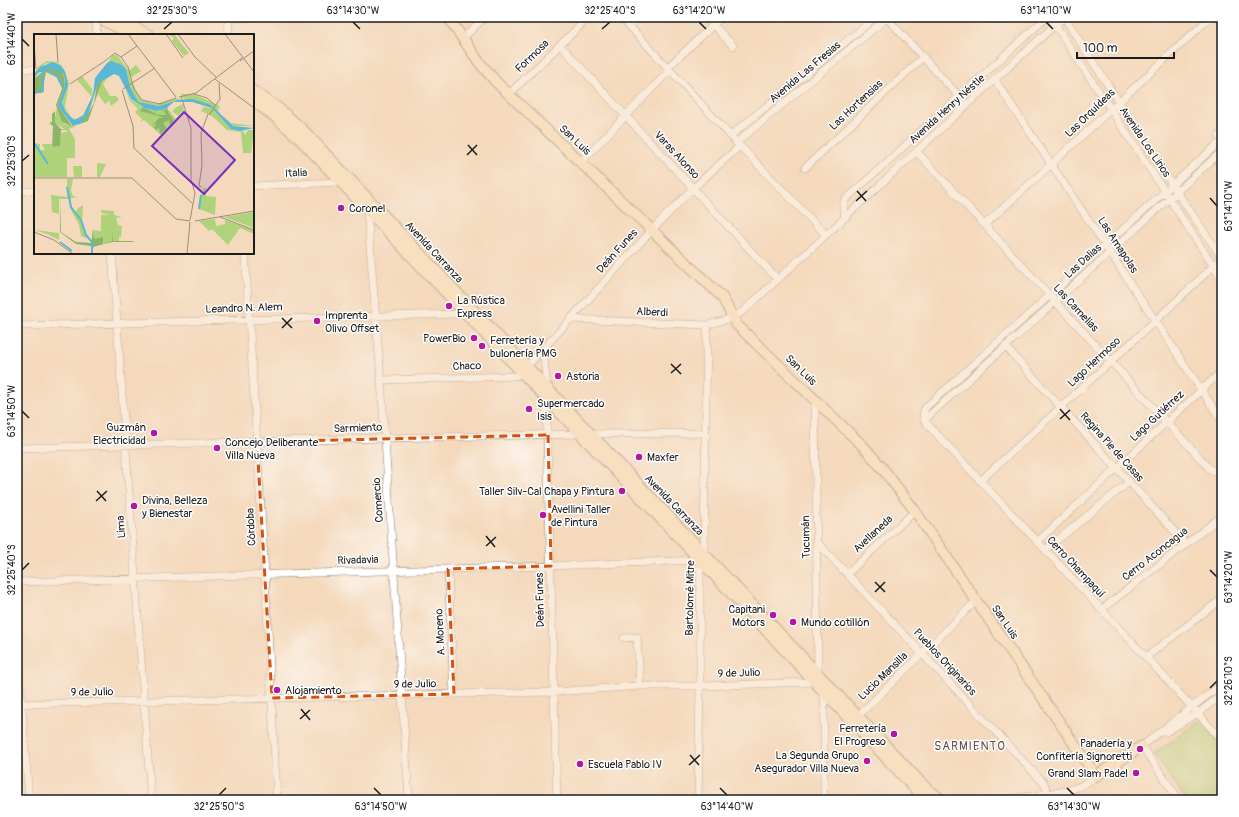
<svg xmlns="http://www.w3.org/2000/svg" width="1239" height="817" font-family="Pangolin,sans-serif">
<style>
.green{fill:#afd37b;stroke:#66784c}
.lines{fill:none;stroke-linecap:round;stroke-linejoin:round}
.minor-casing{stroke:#887a6c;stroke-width:8}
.secondary-casing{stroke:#887a6c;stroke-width:12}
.minor{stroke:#fff;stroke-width:7}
.secondary{stroke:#fbe6c4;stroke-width:10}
.marked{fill:none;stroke:#d4530e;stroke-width:3;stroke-dasharray:8 5;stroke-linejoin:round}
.ticks{fill:none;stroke:#1c1c1c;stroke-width:1.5}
.poi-dot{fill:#b5179e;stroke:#fff;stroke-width:1.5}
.labels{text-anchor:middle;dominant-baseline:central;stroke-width:3;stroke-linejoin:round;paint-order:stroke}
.street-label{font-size:11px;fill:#1c1c1c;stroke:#fff}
.poi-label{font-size:11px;fill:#1c1c1c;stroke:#fff;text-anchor:start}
.neighbourhood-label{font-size:12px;letter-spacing:1px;fill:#6a4e48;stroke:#fff}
.inset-river{fill:none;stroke:#59b7d8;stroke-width:2}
.inset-road{fill:none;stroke:#9e8d7c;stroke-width:1}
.view{fill:#7b2cbf;fill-opacity:0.15;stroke:#7b2cbf;stroke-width:2}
.inset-edge{fill:none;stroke:#1c1c1c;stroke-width:2}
.neatline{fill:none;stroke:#1c1c1c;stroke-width:1.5}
.ticks-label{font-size:10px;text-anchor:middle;fill:#1c1c1c}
</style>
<rect width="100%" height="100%" fill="#fff"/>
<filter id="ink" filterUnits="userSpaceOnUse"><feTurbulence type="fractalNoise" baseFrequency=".025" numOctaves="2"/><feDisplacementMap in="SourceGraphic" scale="8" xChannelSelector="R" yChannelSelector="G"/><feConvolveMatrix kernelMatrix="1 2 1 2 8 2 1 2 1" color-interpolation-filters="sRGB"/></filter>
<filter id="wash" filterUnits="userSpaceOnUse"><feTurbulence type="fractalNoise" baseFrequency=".012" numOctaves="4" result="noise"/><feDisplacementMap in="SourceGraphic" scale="16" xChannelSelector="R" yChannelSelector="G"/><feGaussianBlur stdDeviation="0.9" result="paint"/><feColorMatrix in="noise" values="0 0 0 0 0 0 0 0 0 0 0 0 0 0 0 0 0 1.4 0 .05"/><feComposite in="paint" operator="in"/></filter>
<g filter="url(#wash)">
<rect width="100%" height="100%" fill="#f4d9bc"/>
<path class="green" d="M1200 720 1222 745V800H1186L1154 754Z"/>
</g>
<g filter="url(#ink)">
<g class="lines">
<defs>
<path id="minor" d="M96 17 97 35
M228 17 229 35
M621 17 740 146 826 235
M706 17 733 46
M886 17 967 105
M1050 17 1222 279
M228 19 254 17
M462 39 485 17
M560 45 778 280
M668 67 722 17
M17 69H35
M995 80 1222 421
M509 94 589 17
M1222 132 1219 136 1222 143
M730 136 876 17
M1221 141 926 407C921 414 923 418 928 425L1146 657 1222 740
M736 143 888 17
M917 152 1211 470 1217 471 1222 469
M581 162 670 70
M805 168 923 57
M253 186 340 182
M17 191H35
M367 210 381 380 409 800
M845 216 843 207 845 200 1047 17
M984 225C1061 157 1135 86 1211 17
M112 253 151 800
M245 253 265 574 277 800
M571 319 707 325 732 318 742 312C850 214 955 114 1064 17L1177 192 1222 258
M17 326 454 314 463 312 466 309
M1005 346 1186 544
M381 380 516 376 521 373 543 349
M547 388 543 349 652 230 693 188 740 146
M546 399 557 800
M815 399 818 675
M924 420 1222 151
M590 434 705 433
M17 448 384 438 580 434
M980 481 1155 321 1222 258
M817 542 1041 780 1045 785 1050 800
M1037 542 1222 371
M1045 550 1129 482
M448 569 454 694
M847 574 915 511
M17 582 551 566 700 560
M1101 610 1222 516
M624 638 637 637 640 686
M17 643 29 800
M1146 657 1222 599
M824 691V800
M17 704 553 692 640 686H700L814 682
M858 716 976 601
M1166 732 1198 713 1222 695
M1142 746 1222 684
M1142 746 1179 800
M698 800 700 686V560L704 553 707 325
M1002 800 1066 791 1083 785 1096 776"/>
<path id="secondary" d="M97 17 132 35
M115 17 149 35
M448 17 479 62 496 82 722 297 737 325 863 446 883 469 915 511 1096 776 1142 746
M253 91 278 108 301 128 925 787 942 800
M253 101 274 116 299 138 700 560 919 793 927 800"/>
</defs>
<use href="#minor" class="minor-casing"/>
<use href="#secondary" class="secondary-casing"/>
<use href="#minor" class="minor"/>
<use href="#secondary" class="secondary"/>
</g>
</g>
<path d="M0 0H1239V817H0ZM548 435 551 566 448 569 454 694 272 698 257 442Z" fill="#f4d9bc" fill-opacity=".55" fill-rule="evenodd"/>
<path class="marked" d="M548 435 551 566 448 569 454 694 272 698 257 442Z"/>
<path class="ticks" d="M353 22 360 29M699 22 706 29M1046 22 1053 29M164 29 172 22M602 29 610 22M22 39 29 46M468 145 477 155M467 155 477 145M22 161 29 155M857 191 866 201M1210 198 1217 206M856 201 867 191M282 318 292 328M282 328 292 318M671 364 681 374M671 373 681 364M1060 409 1070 420M22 411 29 418M1060 419 1070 410M97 491 106 501M96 501 107 491M486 536 495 547M486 546 496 537M22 570 29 563M1210 570 1217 577M875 582 885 592M875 592 885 582M1210 688 1217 681M301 709 310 720M300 719 310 710M690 755 699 765M689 765 700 755M374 788 381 795M720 788 727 795M1067 788 1074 795M219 795 226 788"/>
<g class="poi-dot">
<circle cx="341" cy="208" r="4"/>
<circle cx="449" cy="306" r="4"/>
<circle cx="317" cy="321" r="4"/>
<circle cx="474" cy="338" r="4"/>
<circle cx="482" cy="346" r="4"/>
<circle cx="558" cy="376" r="4"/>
<circle cx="529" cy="409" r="4"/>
<circle cx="154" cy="433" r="4"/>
<circle cx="217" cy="448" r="4"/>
<circle cx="639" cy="457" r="4"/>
<circle cx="622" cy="491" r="4"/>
<circle cx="134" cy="506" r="4"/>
<circle cx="543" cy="515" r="4"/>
<circle cx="773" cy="615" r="4"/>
<circle cx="793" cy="622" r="4"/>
<circle cx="277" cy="690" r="4"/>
<circle cx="894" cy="734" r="4"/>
<circle cx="1140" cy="749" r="4"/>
<circle cx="867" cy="761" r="4"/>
<circle cx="580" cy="764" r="4"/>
<circle cx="1136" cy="773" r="4"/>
</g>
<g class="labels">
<g class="street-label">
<text transform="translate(532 56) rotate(-44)">Formosa</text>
<text transform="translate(805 72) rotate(-40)">Avenida Las Fresias</text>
<text transform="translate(856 105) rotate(-43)">Las Hortensias</text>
<text transform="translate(947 109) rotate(-42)">Avenida Henry Néstle</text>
<text transform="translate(1090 113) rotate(-44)">Las Orquídeas</text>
<text transform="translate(575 140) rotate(43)">San Luis</text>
<text transform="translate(1145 142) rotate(56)">Avenida Los Lirios</text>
<text transform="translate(677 155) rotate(47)">Varas Alonso</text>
<text transform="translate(296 173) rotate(-2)">Italia</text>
<text transform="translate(1118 245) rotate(57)">Las Amapolas</text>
<text transform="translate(617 251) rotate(-48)">Deán Funes</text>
<text transform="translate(434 252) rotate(47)">Avenida Carranza</text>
<text transform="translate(1083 261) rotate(-42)">Las Dalias</text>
<text transform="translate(244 308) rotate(-2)">Leandro N. Alem</text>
<text transform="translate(1076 308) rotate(47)">Las Camelias</text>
<text transform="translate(652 312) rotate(3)">Alberdi</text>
<text transform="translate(1094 362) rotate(-43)">Lago Hermoso</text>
<text transform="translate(467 366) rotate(-2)">Chaco</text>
<text transform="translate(801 370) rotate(44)">San Luis</text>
<text transform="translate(1157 416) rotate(-43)">Lago Gutiérrez</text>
<text transform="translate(358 428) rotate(-2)">Sarmiento</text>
<text transform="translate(1112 447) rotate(48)">Regina Pie de Casas</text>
<text transform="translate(378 500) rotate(-94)">Comercio</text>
<text transform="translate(674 505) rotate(46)">Avenida Carranza</text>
<text transform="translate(121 527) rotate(-94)">Lima</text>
<text transform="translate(251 527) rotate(-93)">Córdoba</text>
<text transform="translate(873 534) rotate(-43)">Avellaneda</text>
<text transform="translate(806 537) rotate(-91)">Tucumán</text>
<text transform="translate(1155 554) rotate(-38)">Cerro Aconcagua</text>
<text transform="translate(358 560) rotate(-2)">Rivadavia</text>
<text transform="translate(1076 567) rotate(47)">Cerro Champaquí</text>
<text transform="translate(690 598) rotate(-89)">Bartolomé Mitre</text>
<text transform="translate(540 600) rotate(-91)">Deán Funes</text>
<text transform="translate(1005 622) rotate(56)">San Luis</text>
<text transform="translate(440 632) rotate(-93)">A. Moreno</text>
<text transform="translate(945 662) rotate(47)">Pueblos Originarios</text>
<text transform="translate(739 673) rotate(-2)">9 de Julio</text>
<text transform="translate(883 676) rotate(-44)">Lucio Mansilla</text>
<text transform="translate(415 684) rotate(-1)">9 de Julio</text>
<text transform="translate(92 692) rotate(-1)">9 de Julio</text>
</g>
<g class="poi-label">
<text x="349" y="208">Coronel</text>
<text x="457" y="300">La Rústica<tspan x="457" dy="13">Express</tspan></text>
<text x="325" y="315">Imprenta<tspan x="325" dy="13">Olivo Offset</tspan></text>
<text x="466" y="338" text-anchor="end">PowerBio</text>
<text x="490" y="340">Ferretería y<tspan x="490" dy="13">bulonería PMG</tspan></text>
<text x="566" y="376">Astoria</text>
<text x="537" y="403">Supermercado<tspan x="537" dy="13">Isis</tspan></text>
<text x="146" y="427" text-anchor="end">Guzmán<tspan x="146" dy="13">Electricidad</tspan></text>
<text x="225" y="442">Concejo Deliberante<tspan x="225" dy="13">Villa Nueva</tspan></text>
<text x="647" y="457">Maxfer</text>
<text x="614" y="491" text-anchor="end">Taller Silv-Cal Chapa y Pintura</text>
<text x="142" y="500">Divina, Belleza<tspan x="142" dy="13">y Bienestar</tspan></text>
<text x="551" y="509">Avellini Taller<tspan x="551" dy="13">de Pintura</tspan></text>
<text x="765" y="609" text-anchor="end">Capitani<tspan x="765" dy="13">Motors</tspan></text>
<text x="801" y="622">Mundo cotillón</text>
<text x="285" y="690">Alojamiento</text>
<text x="886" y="728" text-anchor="end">Ferretería<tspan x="886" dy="13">El Progreso</tspan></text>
<text x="1132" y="743" text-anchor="end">Panadería y<tspan x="1132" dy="13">Confitería Signoretti</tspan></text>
<text x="859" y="755" text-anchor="end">La Segunda Grupo<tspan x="859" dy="13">Asegurador Villa Nueva</tspan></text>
<text x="588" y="764">Escuela Pablo IV</text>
<text x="1128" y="773" text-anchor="end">Grand Slam Padel</text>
</g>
<g class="neighbourhood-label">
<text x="970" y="746">SARMIENTO</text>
</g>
</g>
<g transform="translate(34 34)">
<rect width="220" height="220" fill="#f4d9bc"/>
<path d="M140 0 146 8 142 11 146 8 155 19 150 22 138 7 140 4 135 1ZM79 21H83L95 37 102 31 107 37 96 44 107 66 121 70 142 64 147 65 125 72 103 68 96 53 92 35 82 28 72 31ZM13 27 23 28 27 31 31 37 35 49 31 73 37 84 42 85 49 81 58 63 43 46 48 42 58 55 59 61 56 69 52 77 47 85 39 86 30 76 28 66 33 52 27 32 12 29 0 40 5 32ZM75 42 69 50 76 62H82L85 66 77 72 75 67 71 70 64 60 69 45ZM91 54 97 66 111 74 121 77 133 75 137 79 141 74 149 70 150 75 144 82 139 78 141 76 137 79 142 85 128 102 110 86 106 88 108 85 101 78 104 75 96 67ZM146 58 147 60H159L184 71 186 73 184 76 185 79 197 89 220 92H199L186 82 177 71 152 66 147 61ZM166 72 178 74 197 95 209 97 211 101 214 96H220L217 119H209L207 98 193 96 178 82 167 77 170 73ZM23 73 30 90 42 92 35 95 41 105V124H33V143H0V109L6 110V116H11L8 110H18L17 113 25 112 27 99 34 97 20 89ZM63 129 72 130 66 143H63ZM39 132H48V143H40ZM33 145H39L37 156 39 162 44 163 37 164V171L42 181 43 175 49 171 48 187 53 202 57 206 47 202 45 191 36 174 35 165H25V180L18 178 17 161 33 163ZM169 154H172V162L182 163 181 181 165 175ZM67 176 80 177V181L88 183 82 184 84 191 88 192 87 203H85V207L60 211 58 218V196L67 197V181H75L67 179ZM220 178V194L190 183ZM181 185 182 192 191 190V186L220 196V200L206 194 194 211 178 195 175 197 165 187ZM0 196 25 199V206L13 200Z" fill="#afd37b"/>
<path d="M16 30 25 32 29 36 31 51 24 72 38 92 28 88 22 71 28 55 25 44 12 38 8 59H0V45L8 38H4L7 35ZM69 45 54 87 43 91 55 78 60 69 63 50ZM136 70 133 75 136 79 133 77 140 86 106 77 109 73 124 81H132L130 77 126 76H131ZM21 77V89L27 95 36 96H27L26 112 18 113 19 92 15 89 18 88V80ZM133 83 140 87 136 92 135 86 129 89 133 95 126 100 125 93 123 96 120 94 123 89 118 92 125 84ZM26 165 27 198 42 208 57 209 59 199 60 205 69 203V210L78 207V197L79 207H99L100 208H78L59 213V220H57V212L42 210 26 198Z" fill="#8bb56b"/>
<path d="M19 28 27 32 31 38 34 51 28 68 31 77 40 86 49 82 59 61 61 44 73 29 77 27 86 30 92 35 96 53 104 68 125 72 144 66 158 65 177 71 199 92 220 94 206 97 197 95 178 74 158 68H140L131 75 122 77 111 74 97 65 85 42 80 40 64 49 55 78 47 89 39 92 24 72 31 51 30 39 16 34 4 39 0 45V40L6 33Z" fill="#59b7d8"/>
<path class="inset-river" d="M13 37 23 42 28 52M0 59 9 57V38M0 109 14 130M33 153 37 173 47 186 52 201 58 208V220M165 175 167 161M26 208 38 217"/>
<path class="inset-road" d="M22 0 24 28M94 0 142 63M132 0 149 24M144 0 161 23 183 44M191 0 220 38M0 10 2 35M87 23 94 33 100 55 108 66 126 70 142 64M87 23 103 12M71 27 81 19 87 23M206 27 220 17M181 45 220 74M36 50 71 27M89 55 121 34M88 56 99 92 100 115M160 60 173 64 182 72M147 62 157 94V146L161 159 156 186M145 63 162 59 208 24M175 81 186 65 185 49M101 115 159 170M0 144H98L142 185 156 187M168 153 165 152 168 131 167 99 174 80M186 183 220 196M161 187 220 177M0 198 20 206 39 220M153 220 156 188"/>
<path class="view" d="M150 78 201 126 170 160 118 112Z"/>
<rect width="220" height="220" class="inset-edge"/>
</g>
<rect width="1239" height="817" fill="none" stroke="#fff" stroke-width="44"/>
<path d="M1077 52v6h97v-6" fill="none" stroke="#1c1c1c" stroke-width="2"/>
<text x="1083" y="52" font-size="12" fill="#1c1c1c" stroke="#ffffff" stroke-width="3" paint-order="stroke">100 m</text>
<rect x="22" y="22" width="1195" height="773" class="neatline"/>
<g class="ticks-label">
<text x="172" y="14">32°25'30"S</text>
<text x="353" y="14">63°14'30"W</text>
<text x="610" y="14">32°25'40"S</text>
<text x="699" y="14">63°14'20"W</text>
<text x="1046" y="14">63°14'10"W</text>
<text transform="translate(11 39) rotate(-90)" y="4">63°14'40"W</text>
<text transform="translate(11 161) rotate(-90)" y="4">32°25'30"S</text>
<text transform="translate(1228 206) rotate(-90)" y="4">63°14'10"W</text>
<text transform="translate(11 411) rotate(-90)" y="4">63°14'50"W</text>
<text transform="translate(11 570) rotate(-90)" y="4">32°25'40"S</text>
<text transform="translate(1228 577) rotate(-90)" y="4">63°14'20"W</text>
<text transform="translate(1228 681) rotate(-90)" y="4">32°26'10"S</text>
<text x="219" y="810">32°25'50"S</text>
<text x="381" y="810">63°14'50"W</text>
<text x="727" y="810">63°14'40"W</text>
<text x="1074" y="810">63°14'30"W</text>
</g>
</svg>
